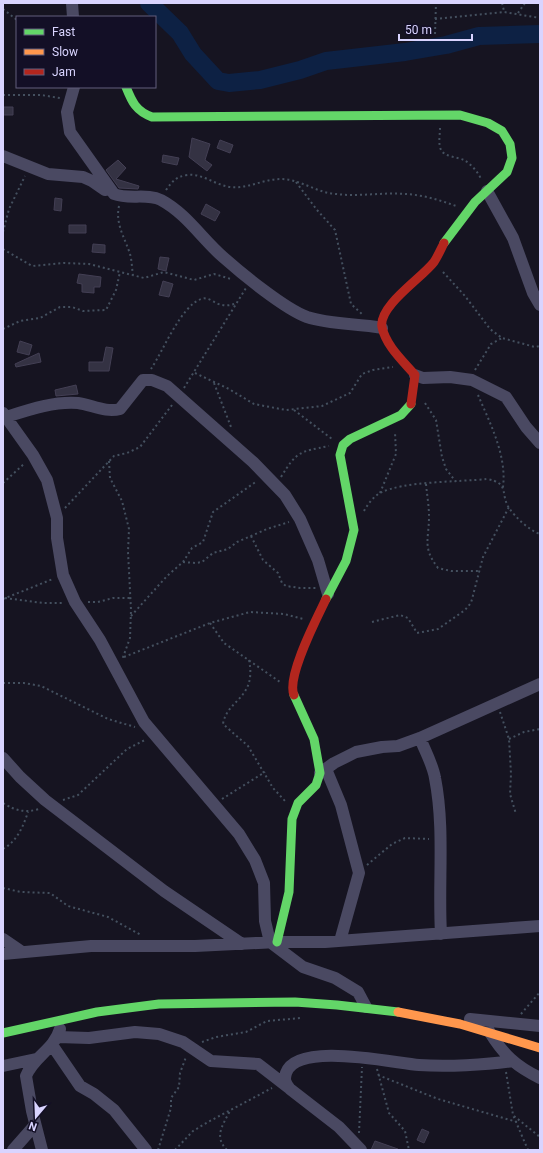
<svg xmlns="http://www.w3.org/2000/svg" width="543" height="1153" font-family="Roboto,sans-serif">
<style>
.lines{fill:none;stroke-linecap:round;stroke-linejoin:round}
.river{stroke:#0d2144;stroke-width:18}
.building{fill:#343243;stroke:#433f54}
.path{stroke:#44505f;stroke-width:2;stroke-dasharray:2 3;stroke-linecap:butt}
.street{stroke:#4a4962;stroke-width:12}
.fast{stroke:#63d668;stroke-width:9}
.slow{stroke:#ff974d;stroke-width:9}
.jam{stroke:#b3261e;stroke-width:9}
</style>
<rect width="100%" height="100%" fill="#161421"/>
<g class="lines">
<path class="river" d="M149 3 180 33 193 54 218 81 229 83 260 80 300 70 326 61 405 52 446 45 479 36 540 34"/>
</g>
<path class="building" d="M3 107H13V115H3Z
M192 138 210 144 205 160 212 165 207 171 189 157Z
M220 140 233 145 230 153 217 148Z
M163 155 179 158 177 165 162 162Z
M118 160 126 168 116 179 139 186 138 189 119 188 106 170Z
M55 198 62 199 61 211 54 210Z
M206 204 220 212 215 221 201 214Z
M69 225H86V233H69Z
M93 244 105 245V253L92 252Z
M160 257 169 258 166 271 158 269Z
M79 274 101 277 100 287H94V293L82 292V284L77 283Z
M163 281 173 284 169 297 159 295Z
M20 341 32 345 29 355 17 352Z
M106 347 113 348 109 371H89V362H103Z
M39 353 41 362 16 367 15 364Z
M76 385 78 394 56 396 55 390Z
M422 1129 429 1132 424 1143 417 1140Z
M375 1141 398 1149V1150H371Z"/>
<g class="lines">
<path class="path" d="M502 3 504 11
M3 9 17 20
M518 13 525 3
M435 19 504 12 540 18
M435 34 436 3
M3 95H41L60 98
M440 128C440 134 438 144 441 150 445 157 457 157 464 160 471 164 478 172 481 179
M296 182 317 210 335 230 351 304 363 315
M166 190C172 182 175 177 187 175 202 173 215 185 230 187 248 189 263 179 281 179 300 179 317 193 336 194 359 197 383 192 406 194 423 195 440 200 456 206
M119 206C115 224 125 238 130 254 132 261 132 269 133 276
M3 232 9 209 25 176
M3 249 32 266 64 263 89 264 144 278 164 272 194 280 214 274 231 279
M443 272 465 296 490 329 502 338 535 347 540 346
M3 329 20 321 40 318 60 307H72L83 311 106 310 116 290 120 272
M151 369C163 351 181 306 201 299 208 296 215 304 222 305 227 306 232 305 237 303
M475 370 491 344 502 338
M195 373 229 389 254 404 286 410 322 406 350 393 362 374 373 370 393 367
M214 383 231 427
M184 388 246 288
M478 395C490 423 507 456 503 487
M425 403 436 420 442 457 446 469 456 482
M294 410 332 439
M109 461 110 478 122 501 129 529 128 552 131 610 130 638 122 660
M281 477C297 451 299 452 329 446
M3 483 25 463
M426 484C427 495 429 506 429 516 429 540 422 547 438 568L451 571H480
M380 493 396 454 395 432
M65 508 114 456 127 453 140 447 172 405
M364 511C368 504 373 497 380 493 403 481 459 482 487 479 510 483 500 494 509 508 515 517 530 531 540 534
M251 536 263 560 278 573 282 583 286 586 300 588H316
M183 562 196 563 202 562 213 553 228 549 237 542 267 529 289 522
M5 598 43 603H63
M3 599 53 579
M88 602H98L113 598H130
M131 616 167 576 183 562 192 548 203 542 213 512 257 481
M372 622 400 615 408 618 417 633 438 629 465 610 471 603 483 557 509 507
M210 623 224 643 280 682
M124 657 210 623 250 612 284 614 303 619
M249 660C257 699 227 699 223 724L248 746 273 788 285 801
M3 683H24L41 686 108 719 135 727
M500 712 509 739 511 774 510 794 516 814
M509 739 524 732 540 729
M222 799 265 772
M63 800 78 795 127 749 145 740
M3 803C16 811 25 813 39 809
M3 849C17 841 23 827 28 812
M367 865 392 844 405 838 429 839
M3 888 21 892 50 893 68 906 108 917 141 935
M521 1014 540 992
M202 1042 216 1037 246 1032 267 1021 301 1018
M377 1069 389 1113 405 1131 409 1150
M506 1072 513 1115 528 1150
M378 1075 438 1099 517 1122
M514 1116 540 1137
M359 1133 362 1067
M158 1150 171 1108V1098L179 1087 180 1073 186 1057
M175 1150 193 1131 208 1122 272 1088
M227 1150C214 1137 222 1126 230 1111"/>
<path class="street" d="M72 3 73 17
M74 87 67 112 70 132 114 194C129 200 147 193 161 200 187 214 202 239 223 257 242 274 285 309 307 317 331 325 358 323 382 328
M3 156 48 174 83 177 92 181 105 190
M487 191 513 238 533 293 540 305
M415 375 423 378 450 377 472 380 506 397 526 427 540 443
M3 413 33 455 47 480 57 518V538L63 575 75 602 100 640 144 722 239 834 255 860 264 883 265 921 270 942 303 967 335 978 358 992 366 1007
M6 417C28 410 54 401 78 403 92 405 106 413 120 409L143 380H152L167 386 253 462 285 495 300 519 318 560 328 594
M420 738C425 751 433 765 435 778 445 829 438 882 441 934
M3 758 20 777 45 800 164 891 242 944
M326 769 341 805 359 873 340 941
M320 773 334 763 356 752 382 747 398 746 420 738 540 684
M3 939 22 952
M3 954 91 946H195L277 942H325L540 926
M470 1019 540 1026
M489 1031C503 1054 515 1066 540 1078
M58 1037 89 1038 135 1032 159 1034 183 1042 211 1061 258 1064 289 1088
M52 1045 80 1086 94 1094 114 1110 146 1150
M3 1066 36 1059
M13 1150 35 1125
M42 1150 32 1111 26 1076C33 1057 54 1050 60 1029
M361 1150 339 1127 290 1089C285 1083 284 1080 286 1073 297 1041 393 1063 419 1065 446 1067 486 1065 513 1061"/>
<path class="fast" d="M126 87C132 102 136 111 152 117L460 115 488 123 502 131 510 144 512 158 507 172 475 202 444 243
M326 599 346 561 354 530 340 455 343 445 350 439 401 415 411 404
M277 942 289 892 292 819 298 803 316 785 320 773 314 739 294 695
M3 1033 97 1012 159 1004 295 1002 337 1005 398 1012"/>
<path class="slow" d="M398 1012 460 1024 540 1048"/>
<path class="jam" d="M411 404 415 375C403 361 386 346 382 327 378 306 422 278 434 262 438 256 441 249 444 243
M294 695C286 677 317 618 326 599"/>
</g>
<rect width="543" height="1153" fill="none" stroke="#d9d4ff" stroke-width="8"/>
<rect x="16" y="16" width="140" height="72" fill="#130f26" stroke="#625e7d"/>
<rect x="24" y="29" width="20" height="6" fill="#63d668" stroke="#625e7d"/>
<text x="52" y="36" font-size="12" fill="#d9d4ff">Fast</text>
<rect x="24" y="49" width="20" height="6" fill="#ff974d" stroke="#625e7d"/>
<text x="52" y="56" font-size="12" fill="#d9d4ff">Slow</text>
<rect x="24" y="69" width="20" height="6" fill="#b3261e" stroke="#625e7d"/>
<text x="52" y="76" font-size="12" fill="#d9d4ff">Jam</text>
<g transform="translate(36 1117) rotate(199)" stroke="#130f26" stroke-width="3" paint-order="stroke">
<path d="M0-3L7 15L0 10L-7 15Z" fill="#d9d4ff"/>
<text y="-6" font-size="11" font-weight="bold" text-anchor="middle" fill="#d9d4ff">N</text>
</g>
<path d="M399 34v6h73v-6" fill="none" stroke="#d9d4ff" stroke-width="2"/>
<text x="405" y="34" font-size="12" fill="#d9d4ff" stroke="#130f26" stroke-width="3" paint-order="stroke">50 m</text>
</svg>
